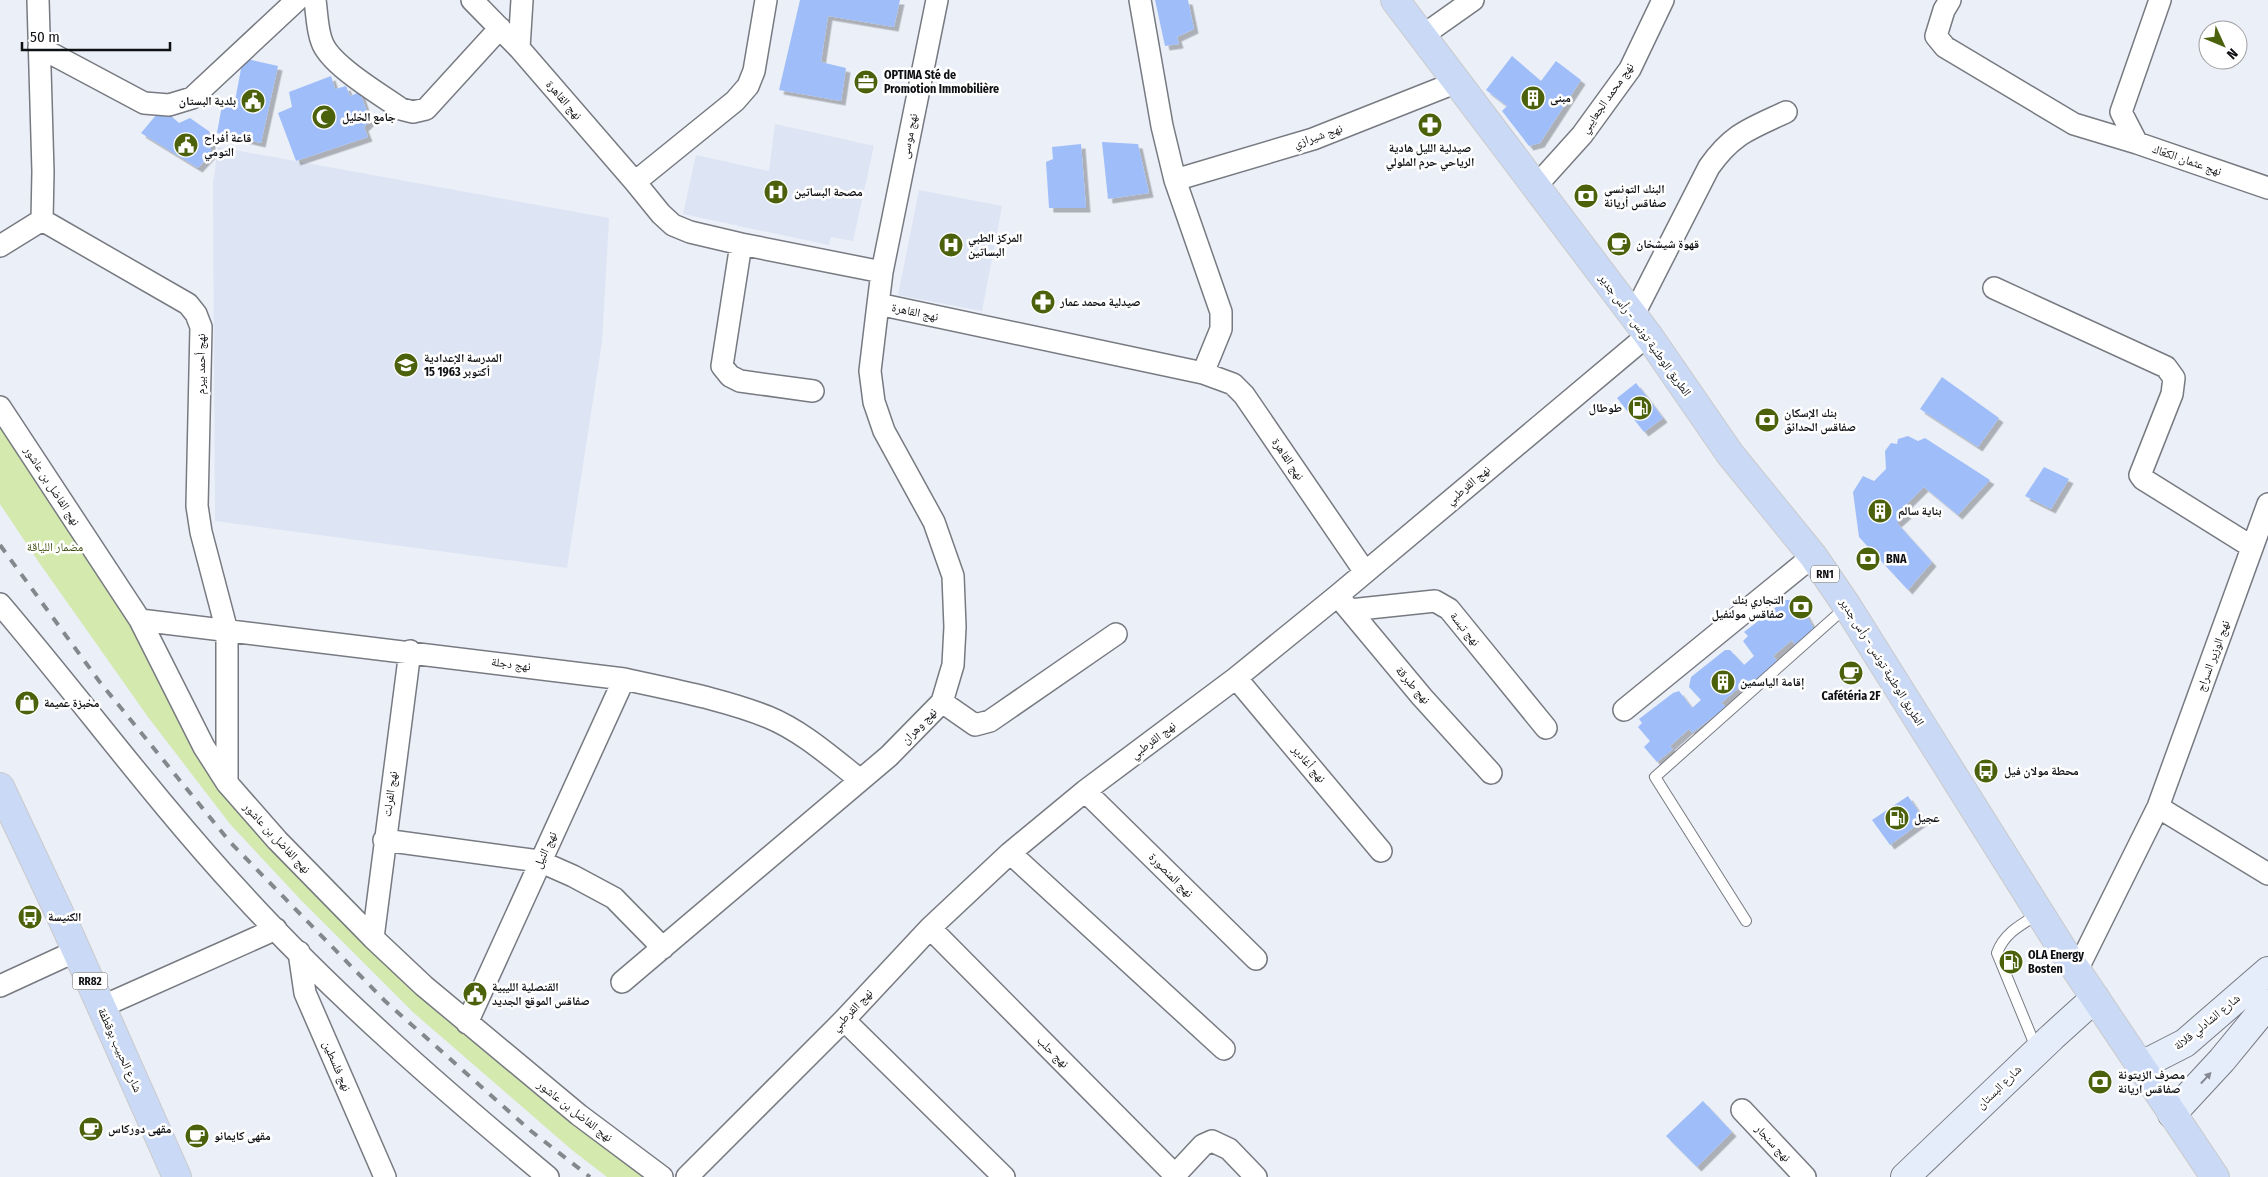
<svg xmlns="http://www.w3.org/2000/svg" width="2268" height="1177" font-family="'Fira Sans Condensed','Noto Naskh Arabic',sans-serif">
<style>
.built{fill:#dde4f3}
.garden{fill:#d4e9ad}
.building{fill:#9fbef9;filter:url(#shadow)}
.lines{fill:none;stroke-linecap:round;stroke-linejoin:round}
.lane-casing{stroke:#777a81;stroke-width:12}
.street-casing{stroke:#777a81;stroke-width:24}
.secondary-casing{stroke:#777a81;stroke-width:30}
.primary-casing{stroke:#cacacb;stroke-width:30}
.lane{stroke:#fff;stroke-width:10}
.street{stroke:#fff;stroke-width:21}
.secondary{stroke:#e5ecfa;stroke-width:28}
.primary{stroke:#cad9f5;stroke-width:28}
.rail{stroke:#84878c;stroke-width:4;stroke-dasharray:9 9;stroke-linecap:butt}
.oneway{fill:#858992}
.labels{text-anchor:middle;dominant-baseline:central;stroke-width:5;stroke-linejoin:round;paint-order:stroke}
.shield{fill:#fff;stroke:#57585a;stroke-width:1}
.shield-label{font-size:11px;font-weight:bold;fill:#0f1013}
.poi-label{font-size:12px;font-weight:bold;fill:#0f1013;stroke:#fff;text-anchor:start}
.street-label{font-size:12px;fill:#0f1013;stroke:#fff}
.park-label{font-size:12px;fill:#3a4a0d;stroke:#fff}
</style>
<defs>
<filter id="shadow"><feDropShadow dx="4.5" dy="4.5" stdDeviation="0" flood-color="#0004"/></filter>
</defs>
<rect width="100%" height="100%" fill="#ebeff7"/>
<path class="built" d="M775 124 874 146 853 241 831 237 829 245 683 214 696 155 769 171Z
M218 147 609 218 602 342 567 568 215 521 213 184Z
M919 190 1002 206 982 311 898 295Z"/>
<path class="garden" d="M0 425 112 590 234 805 647 1177H607L572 1150 414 1013 300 899 230 824 148 717 38 561 0 504Z"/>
<path class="building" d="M800 0H900L894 27 828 16 821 62 846 68 841 101 779 90Z
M1155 0H1188L1194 29 1177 37 1179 44 1165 46Z
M1512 56 1541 81 1556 61 1581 80 1540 143 1529 146 1502 111 1507 106 1486 90Z
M243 58 278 66 261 143 217 133 223 100 235 101Z
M331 76 335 89 346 86 350 96 360 92 370 121 364 127 368 137 296 161 278 113 292 107 289 92Z
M162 108 179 123 190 118 210 132 208 134 211 136V154L198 168 141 133Z
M1102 142 1138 144 1149 193 1108 199Z
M1081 144 1086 208H1049L1046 162 1053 159 1052 147Z
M1942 377 1999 418 1978 447 1920 409Z
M1636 383 1663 418 1644 432 1617 398Z
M1908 436 1918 441 1925 438 1990 480 1958 515 1924 487 1903 508 1907 514 1897 523 1932 562 1908 590 1859 537 1853 492 1863 476 1874 481 1886 469 1885 451 1891 443 1897 444 1898 439Z
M2044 467 2069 479 2051 509 2025 496Z
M1785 600H1792L1802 607 1813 627 1812 631 1795 645 1792 640 1773 656 1777 661 1761 677 1745 690 1741 686 1721 703 1726 707 1692 733 1689 729 1670 746 1673 749 1657 762 1644 747 1650 741 1638 727 1642 723 1639 719 1673 693 1679 691 1692 708 1701 700 1689 687 1691 677 1725 650H1730L1744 665 1754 656 1743 641 1748 636 1744 632Z
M1908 796 1924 820 1890 845 1872 820Z
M1703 1101 1732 1132 1697 1167 1666 1136Z"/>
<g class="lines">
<defs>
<path id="lane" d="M1746 921 1655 777 1846 607
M2037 1050 1997 953C2004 933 2022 924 2040 913"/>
<path id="street" d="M38 0 43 172 42 220 188 304 196 314 201 327 197 506 201 532 227 631V783
M315 0C317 14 317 30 322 42 330 65 380 94 401 109L413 112 426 109 500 28
M472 0 519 48 635 182 661 214 673 225 690 232 741 244 882 272 878 304 1203 373 1233 384 1244 395 1365 572
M1140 0 1162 126 1175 180 1221 312V329L1203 373
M1950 0 1944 10 1936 36 1945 47 2074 124 2137 143
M2160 0 2121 112 2137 143 2268 188
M1422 36 1473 0
M39 47 144 103 169 105 192 98 297 0
M519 48 522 0
M1175 180 1313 139 1457 82
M635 182 735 101 748 86 754 71 766 0
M1536 186 1582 135 1630 69 1663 0
M741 244 722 366 730 376 740 381 813 391
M0 246 42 220
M882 272 937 0
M1994 288 2166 367 2174 378 2172 394 2140 475 2143 479 2252 547
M1633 316 1709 167C1733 133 1750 129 1786 112
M0 407 140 620 204 747 227 783 277 840 373 938 424 986 579 1115 662 1177
M1342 601 1422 697 1491 773
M0 604C81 699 155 800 240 892 334 995 441 1088 548 1177
M1350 610 1435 601 1449 609 1546 728
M140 620 624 679C672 690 723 699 768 717 802 731 831 757 859 779
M1236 678 1381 851
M942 702 975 725 990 721 1116 634
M1624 710 1813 556
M1085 791 1256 959
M2158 807 2268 874
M384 840 539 861 573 876 614 898 663 948
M1010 853 1224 1049
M930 928 1177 1177
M373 938 410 651
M299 952 305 993 385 1177
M2077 970 2158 807 2268 504
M622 982 889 756 942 702 953 665 955 627 953 576 934 522 884 431 874 402 870 371 878 304
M0 986 76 951
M101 1007 276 929
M844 1020 1004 1177
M467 1023 624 679
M1742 1110 1805 1177
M1175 1175 1203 1145 1212 1141 1229 1149 1256 1177
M687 1177 844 1020 930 928 1010 853 1085 791 1236 678 1337 596 1648 335"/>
<path id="secondary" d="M2140 1066 2185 1043 2268 971
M2172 1114 2222 1060 2268 1004
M1905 1177 2052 1037 2095 998"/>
<path id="primary" d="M1395 0 1648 335 1730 454 1813 556 1847 606 2061 947 2215 1177
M0 787 65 925 177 1177"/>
</defs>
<use href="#lane" class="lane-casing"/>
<use href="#street" class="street-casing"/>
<use href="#secondary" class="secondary-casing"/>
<use href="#primary" class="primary-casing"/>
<use href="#lane" class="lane"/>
<use href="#street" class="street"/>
<use href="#secondary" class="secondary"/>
<use href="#primary" class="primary"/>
<path class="rail" d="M0 545 99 681 230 842 385 1001 531 1131 590 1177"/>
</g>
<defs><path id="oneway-solid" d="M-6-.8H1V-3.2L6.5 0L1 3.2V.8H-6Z" transform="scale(1.25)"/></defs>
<use class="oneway" href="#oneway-solid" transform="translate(2206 1078) rotate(-47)"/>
<defs>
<symbol id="office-disc" viewBox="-11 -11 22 22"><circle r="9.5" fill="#4c610b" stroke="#fff"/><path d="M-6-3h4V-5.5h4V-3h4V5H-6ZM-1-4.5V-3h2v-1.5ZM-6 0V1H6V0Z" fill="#fff"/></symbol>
<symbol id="building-disc" viewBox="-11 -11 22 22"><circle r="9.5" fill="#4c610b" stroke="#fff"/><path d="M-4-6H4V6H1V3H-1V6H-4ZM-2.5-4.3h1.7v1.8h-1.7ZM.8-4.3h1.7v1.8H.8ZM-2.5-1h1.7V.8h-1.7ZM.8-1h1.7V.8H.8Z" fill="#fff"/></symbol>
<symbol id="civic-disc" viewBox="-11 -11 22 22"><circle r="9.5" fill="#4c610b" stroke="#fff"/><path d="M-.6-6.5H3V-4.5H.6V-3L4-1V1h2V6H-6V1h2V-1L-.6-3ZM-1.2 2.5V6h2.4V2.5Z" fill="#fff"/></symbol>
<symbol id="mosque-disc" viewBox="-11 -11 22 22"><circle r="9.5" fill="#4c610b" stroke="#fff"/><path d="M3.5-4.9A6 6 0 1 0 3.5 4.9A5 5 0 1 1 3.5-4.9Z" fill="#fff"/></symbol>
<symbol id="pharmacy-disc" viewBox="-11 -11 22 22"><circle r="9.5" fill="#4c610b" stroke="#fff"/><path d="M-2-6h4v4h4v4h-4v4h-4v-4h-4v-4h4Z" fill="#fff"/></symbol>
<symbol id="hospital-disc" viewBox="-11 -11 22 22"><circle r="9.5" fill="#4c610b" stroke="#fff"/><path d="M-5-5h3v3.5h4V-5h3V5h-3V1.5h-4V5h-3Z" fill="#fff"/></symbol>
<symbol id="bank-disc" viewBox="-11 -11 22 22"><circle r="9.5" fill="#4c610b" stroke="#fff"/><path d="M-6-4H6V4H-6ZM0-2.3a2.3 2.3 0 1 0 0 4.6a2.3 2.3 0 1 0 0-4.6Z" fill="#fff"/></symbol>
<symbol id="cafe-disc" viewBox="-11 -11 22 22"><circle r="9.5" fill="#4c610b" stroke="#fff"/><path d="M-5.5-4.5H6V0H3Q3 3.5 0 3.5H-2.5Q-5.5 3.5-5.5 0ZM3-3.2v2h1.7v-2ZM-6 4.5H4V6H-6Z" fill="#fff"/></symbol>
<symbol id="school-disc" viewBox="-11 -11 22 22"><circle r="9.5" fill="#4c610b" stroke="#fff"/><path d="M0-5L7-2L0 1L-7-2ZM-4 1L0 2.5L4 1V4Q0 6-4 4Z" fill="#fff"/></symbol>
<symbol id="fuel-disc" viewBox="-11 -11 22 22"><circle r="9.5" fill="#4c610b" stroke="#fff"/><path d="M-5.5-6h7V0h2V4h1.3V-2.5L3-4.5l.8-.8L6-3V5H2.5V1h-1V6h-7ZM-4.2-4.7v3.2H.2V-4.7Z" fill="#fff"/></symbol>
<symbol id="shop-disc" viewBox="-11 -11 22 22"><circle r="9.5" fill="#4c610b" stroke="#fff"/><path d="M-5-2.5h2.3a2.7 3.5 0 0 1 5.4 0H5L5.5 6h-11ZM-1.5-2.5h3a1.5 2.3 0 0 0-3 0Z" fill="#fff"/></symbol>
<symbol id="bus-disc" viewBox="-11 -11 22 22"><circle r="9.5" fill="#4c610b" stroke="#fff"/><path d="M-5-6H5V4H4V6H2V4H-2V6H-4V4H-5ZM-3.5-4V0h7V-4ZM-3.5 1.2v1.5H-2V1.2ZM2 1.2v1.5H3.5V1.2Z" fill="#fff"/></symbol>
</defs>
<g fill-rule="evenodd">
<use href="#office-disc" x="852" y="68" width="28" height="28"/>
<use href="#building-disc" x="1519" y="84" width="28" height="28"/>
<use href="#civic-disc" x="239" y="87" width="28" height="28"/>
<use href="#mosque-disc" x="310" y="103" width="28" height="28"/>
<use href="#pharmacy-disc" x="1416" y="111" width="28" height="28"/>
<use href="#civic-disc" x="172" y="131" width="28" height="28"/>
<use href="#hospital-disc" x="762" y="178" width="28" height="28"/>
<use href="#bank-disc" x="1572" y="182" width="28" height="28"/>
<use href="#cafe-disc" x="1605" y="230" width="28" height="28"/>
<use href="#hospital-disc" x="937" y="231" width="28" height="28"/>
<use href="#pharmacy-disc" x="1029" y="288" width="28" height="28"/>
<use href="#school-disc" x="392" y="351" width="28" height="28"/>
<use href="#fuel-disc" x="1626" y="394" width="28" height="28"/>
<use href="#bank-disc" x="1753" y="406" width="28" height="28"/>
<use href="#building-disc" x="1866" y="497" width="28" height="28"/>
<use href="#bank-disc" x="1854" y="545" width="28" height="28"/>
<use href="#bank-disc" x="1787" y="593" width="28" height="28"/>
<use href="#cafe-disc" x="1837" y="659" width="28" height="28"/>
<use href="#building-disc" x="1709" y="668" width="28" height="28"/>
<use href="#shop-disc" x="13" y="689" width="28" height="28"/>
<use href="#bus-disc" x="1972" y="757" width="28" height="28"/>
<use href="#fuel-disc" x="1883" y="804" width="28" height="28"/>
<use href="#bus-disc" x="16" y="903" width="28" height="28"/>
<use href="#fuel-disc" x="1997" y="948" width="28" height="28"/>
<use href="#civic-disc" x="461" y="980" width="28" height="28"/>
<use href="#bank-disc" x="2086" y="1068" width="28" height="28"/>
<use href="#cafe-disc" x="77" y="1115" width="28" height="28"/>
<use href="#cafe-disc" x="183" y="1122" width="28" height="28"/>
</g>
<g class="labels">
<g class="shield">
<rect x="1811" y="565.5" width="28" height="17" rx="4"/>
<rect x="72.5" y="972.5" width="35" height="17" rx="4"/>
</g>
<g class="shield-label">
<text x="1825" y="574">RN1</text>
<text x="90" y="981">RR82</text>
</g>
<g class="poi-label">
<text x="884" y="75">OPTIMA Sté de<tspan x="884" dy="14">Promotion Immobilière</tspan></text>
<text x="1550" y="98">مبنى</text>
<text x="236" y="101" text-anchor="end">بلدية البستان</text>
<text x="342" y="117">جامع الخليل</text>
<text x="204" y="138">قاعة أفراح<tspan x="204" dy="14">التومي</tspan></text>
<text x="1430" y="148" text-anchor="middle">صيدلية الليل هادية<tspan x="1430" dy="14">الرياحي حرم الملولي</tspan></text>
<text x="1604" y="189">البنك التونسي<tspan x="1604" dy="14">صفاقس أريانة</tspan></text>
<text x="794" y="192">مصحة البساتين</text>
<text x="968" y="238">المركز الطبي<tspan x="968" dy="14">البساتين</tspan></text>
<text x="1636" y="244">قهوة شيشخان</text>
<text x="1060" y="302">صيدلية محمد عمار</text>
<text x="424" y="358">المدرسة الإعدادية<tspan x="424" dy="14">15 أكتوبر 1963</tspan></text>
<text x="1622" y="408" text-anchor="end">طوطال</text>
<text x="1784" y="413">بنك الإسكان<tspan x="1784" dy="14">صفاقس الحدائق</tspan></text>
<text x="1898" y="511">بناية سالم</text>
<text x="1886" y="559">BNA</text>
<text x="1784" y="600" text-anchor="end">التجاري بنك<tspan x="1784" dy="14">صفاقس مولنفيل</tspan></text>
<text x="1740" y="682">إقامة الياسمين</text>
<text x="1851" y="696" text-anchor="middle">Cafétéria 2F</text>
<text x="44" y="703">مخبزة عميمة</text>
<text x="2004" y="771">محطة مولان فيل</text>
<text x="1914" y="818">عجيل</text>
<text x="48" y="917">الكنيسة</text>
<text x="2028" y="955">OLA Energy<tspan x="2028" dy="14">Bosten</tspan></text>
<text x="492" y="987">القنصلية الليبية<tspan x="492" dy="14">صفاقس الموقع الجديد</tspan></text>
<text x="2118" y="1075">مصرف الزيتونة<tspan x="2118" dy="14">صفاقس اريانة</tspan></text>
<text x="108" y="1129">مقهى دوركاس</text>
<text x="214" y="1136">مقهى كايمانو</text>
</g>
<g class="street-label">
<text transform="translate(1607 98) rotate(-55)">نهج محمد الجعايبي</text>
<text transform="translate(564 100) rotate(49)">نهج القاهرة</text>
<text transform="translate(909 136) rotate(-79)">نهج موسى</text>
<text transform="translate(1318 136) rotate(-19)">نهج شيرازي</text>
<text transform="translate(2187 160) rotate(19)">نهج عثمان الكعّاك</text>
<text transform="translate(915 312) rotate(12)">نهج القاهرة</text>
<text transform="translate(1645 335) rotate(54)">الطريق الوطنية تونس - رأس جدير</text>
<text transform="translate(201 364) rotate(-90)">نهج أحمد بيرم</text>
<text transform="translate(1288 459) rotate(56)">نهج القاهرة</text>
<text transform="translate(1468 485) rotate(-40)">نهج القرطبي</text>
<text transform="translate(52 486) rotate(57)">نهج الفاضل بن عاشور</text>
<text transform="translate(1465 629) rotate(51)">نهج تبسة</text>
<text transform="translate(2213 656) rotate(-70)">نهج الوزير السراج</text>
<text transform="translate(1882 662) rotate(58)">الطريق الوطنية تونس - رأس جدير</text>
<text transform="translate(511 664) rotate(7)">نهج دجلة</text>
<text transform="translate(1413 685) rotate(49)">نهج طبرقة</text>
<text transform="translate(919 726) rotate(-46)">نهج وهران</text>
<text transform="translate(1153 740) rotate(-37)">نهج القرطبي</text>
<text transform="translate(1309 764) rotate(50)">نهج أغادير</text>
<text transform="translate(390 794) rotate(-82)">نهج الفرلت</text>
<text transform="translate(277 838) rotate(47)">نهج الفاضل بن عاشور</text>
<text transform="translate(545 850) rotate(-65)">نهج النيل</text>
<text transform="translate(1171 875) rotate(45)">نهج المنصورة</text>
<text transform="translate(852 1010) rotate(-46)">نهج القرطبي</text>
<text transform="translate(2207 1022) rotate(-39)">شارع الشادلي قلالة</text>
<text transform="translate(120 1050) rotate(66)">شارع الحبيب بوقطفة</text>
<text transform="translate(1053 1052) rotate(45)">نهج حلب</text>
<text transform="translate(337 1066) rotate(67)">نهج فلسطين</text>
<text transform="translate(1999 1087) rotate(-44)">شارع البستان</text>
<text transform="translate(575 1111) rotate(38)">نهج الفاضل بن عاشور</text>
<text transform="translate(1773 1143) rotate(47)">نهج سنجار</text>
</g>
<g class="park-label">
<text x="55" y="547">مضمار اللياقة</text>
</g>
</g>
<g transform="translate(2223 45) rotate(134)"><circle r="24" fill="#ffffff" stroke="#9f9fa1"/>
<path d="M0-4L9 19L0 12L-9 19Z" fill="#4c610b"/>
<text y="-8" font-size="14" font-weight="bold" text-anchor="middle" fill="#0f1013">N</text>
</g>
<path d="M22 42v8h148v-8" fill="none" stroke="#0f1013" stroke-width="2.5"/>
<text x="30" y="42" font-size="15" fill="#0f1013" stroke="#ffffff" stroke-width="4" paint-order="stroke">50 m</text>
</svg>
